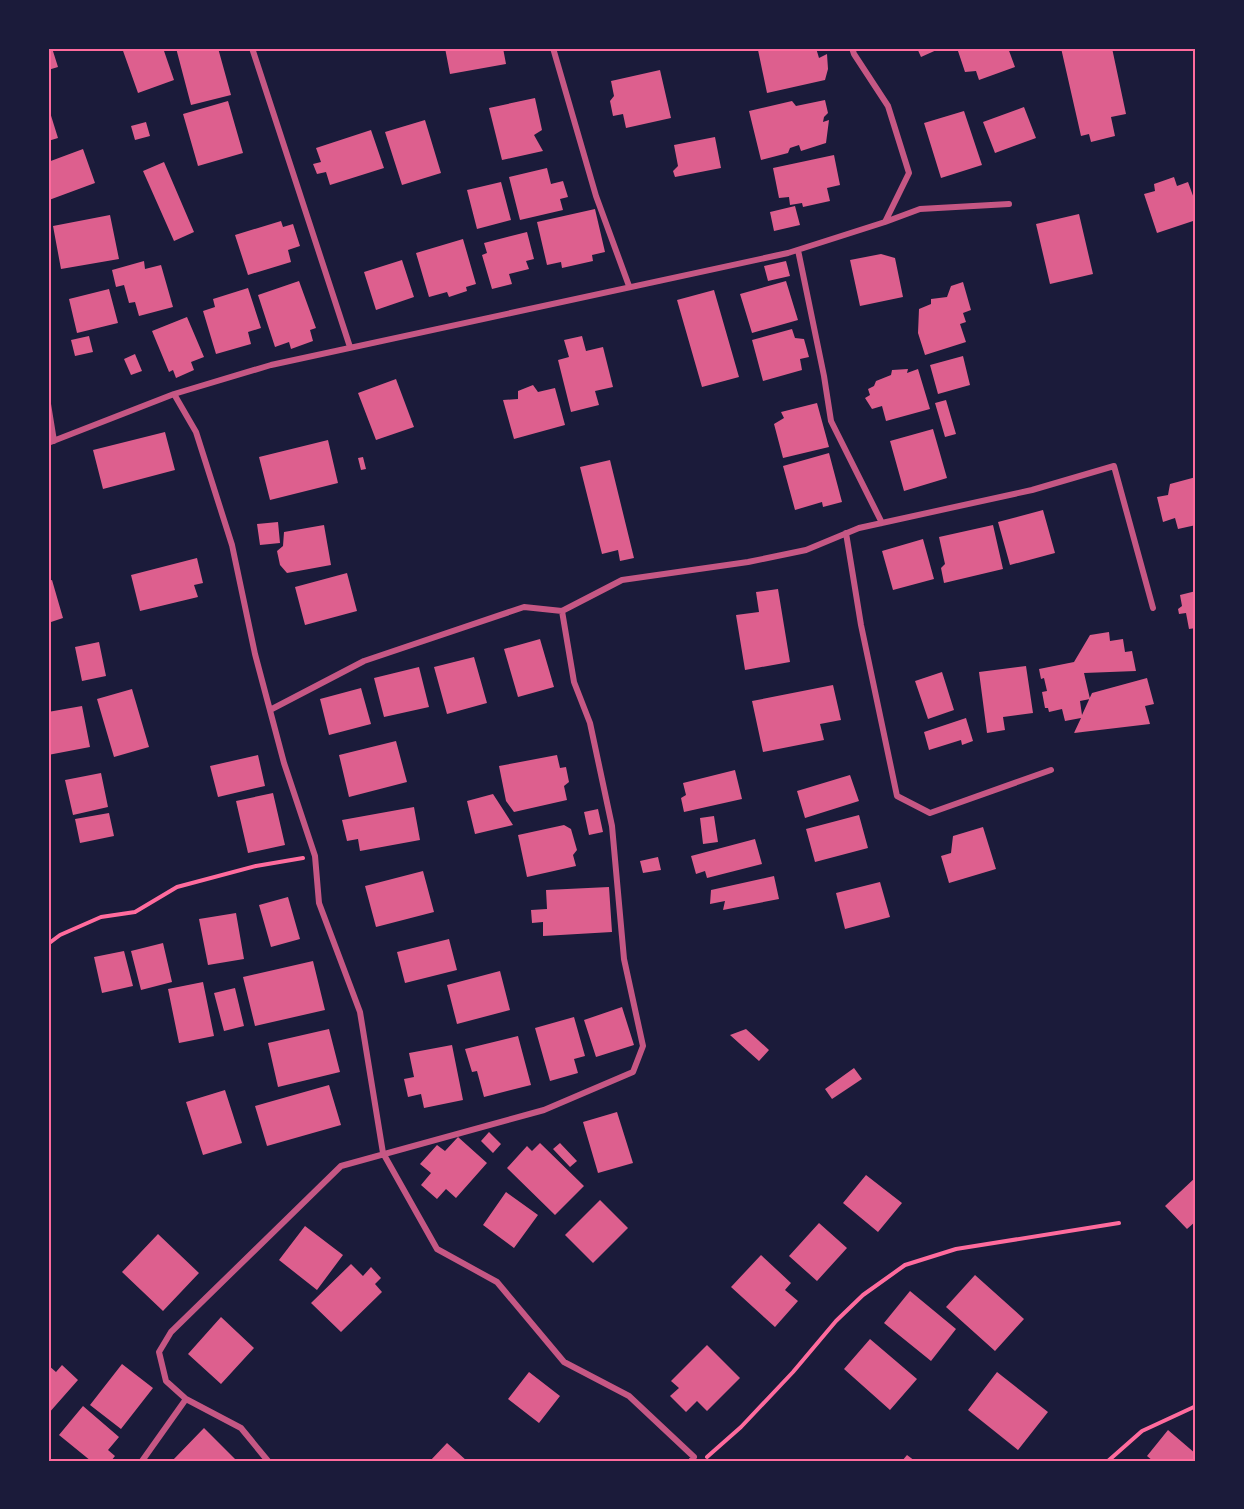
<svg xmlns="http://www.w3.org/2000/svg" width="1244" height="1509" font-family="'Alegreya Sans',sans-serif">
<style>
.building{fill:#dd5f8e}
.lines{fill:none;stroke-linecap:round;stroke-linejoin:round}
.path{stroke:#ff6b9d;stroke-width:4}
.minor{stroke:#c65784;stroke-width:6}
.neatline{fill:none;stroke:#ff6b9d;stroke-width:2}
</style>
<rect width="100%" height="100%" fill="#1b1b3a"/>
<path class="building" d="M48 48H52L58 67 48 70Z
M122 48H163L174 80 138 93Z
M176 48H218L231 95 191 105Z
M445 48H503L506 64 450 74Z
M769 48H816L819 58 827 54 828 69 825 80 767 93 758 50Z
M917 48H941L921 57Z
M957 48H1008L1015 67 979 80 976 71 965 72Z
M1061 48H1112L1126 114 1111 117 1115 136 1091 142 1089 134 1081 136Z
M660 70 671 118 626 128 623 114 613 116 610 101 614 96 611 81Z
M535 98 542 130 534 135 543 151 502 160 489 108Z
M825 100 828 113 824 117 823 122 829 120 826 143 801 151 799 145 790 148 788 153 761 160 749 111 792 101 796 106Z
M228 101 243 153 198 166 183 114Z
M48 106 58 138 48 141Z
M1024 107 1036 138 995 153 983 122Z
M964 111 982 165 941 178 924 123Z
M425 120 441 173 402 185 385 132Z
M146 122 150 136 135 140 131 126Z
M371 130 384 168 330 185 326 172 317 174 313 164 321 162 316 148Z
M715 137 721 168 675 177 673 171 678 166 674 145Z
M83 149 95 183 49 200 48 162Z
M834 155 840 185 827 188 830 201 803 207 802 203 790 205 789 197 779 198 773 168Z
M164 162 194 232 174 241 143 171Z
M547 168 551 184 563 181 568 197 560 199 563 210 520 220 509 177Z
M1174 177 1177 186 1188 182 1196 204V220L1157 233 1144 194 1155 191 1154 184Z
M501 182 511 220 477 229 467 190Z
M795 206 800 225 774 231 770 212Z
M595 209 605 252 592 255 593 261 562 268 561 262 547 265 537 222Z
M1079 214 1093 274 1050 284 1036 224Z
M110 215 119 259 61 269 53 226Z
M281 221 283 227 293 224 300 246 288 250 291 262 248 275 235 235Z
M527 232 534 259 526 261 529 269 509 274 512 284 492 289 482 255 487 253 484 243Z
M463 239 476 284 466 287 467 291 449 297 447 292 429 297 416 253Z
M881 254 895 258 903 297 860 306 850 260Z
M402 260 414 297 376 310 364 272Z
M144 261 145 269 161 265 173 307 139 316 135 302 129 303 124 285 116 287 112 270Z
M786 261 790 276 768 281 764 266Z
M299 281 316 328 310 330 313 341 291 349 289 342 275 347 258 295Z
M786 281 798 320 752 333 740 294Z
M963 282 971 310 963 313 966 322 960 324 966 342 925 355 918 333 919 309 931 304V299L947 297 951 286Z
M248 288 261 328 248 332 251 344 216 354 203 311 215 307 213 299Z
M109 289 118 323 77 333 69 299Z
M714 290 739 377 702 387 677 300Z
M187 317 204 357 191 362 194 370 176 378 173 370 169 372 152 331Z
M792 329 795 338 804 339 809 357 800 359 802 370 763 381 752 340Z
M89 336 93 352 75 356 71 340Z
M582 336 586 351 603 347 613 387 595 391 599 405 571 412 558 360 569 357 564 340Z
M135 354 142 371 131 375 124 359Z
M963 356 970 385 938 394 930 365Z
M908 369 907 373 918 369 930 409 886 421 882 406 872 409 865 398 870 395 868 389 874 386 876 381 891 375 892 370Z
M396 379 414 427 376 440 358 393Z
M533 385 538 392 555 388 565 425 514 439 503 400 518 399V391Z
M946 400 956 434 945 437 935 403Z
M817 403 829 447 783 458 774 424 784 418 781 412Z
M933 429 947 478 904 491 890 441Z
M165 432 175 470 103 489 93 450Z
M328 440 338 483 270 500 259 457Z
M829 453 842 502 823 507 822 502 795 510 783 466Z
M363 457 366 469 361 470 358 458Z
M610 460 634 558 620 561 618 550 602 554 580 467Z
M1196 477V525L1178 529 1175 518 1163 522 1157 497 1168 495 1170 484Z
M1043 510 1055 553 1010 565 998 522Z
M278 522 280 543 260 545 257 524Z
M324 525 331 565 287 573 280 565 277 551 283 546 284 532Z
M993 525 1003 569 944 583 941 568 945 564 939 537Z
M923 539 934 579 893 590 882 551Z
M197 558 203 583 194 585 198 597 140 611 131 575Z
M347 573 357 611 305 625 295 587Z
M52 580 63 618 48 623V581Z
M778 589 790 662 745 670 736 615 759 612 756 592Z
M1196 591V628L1189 629 1186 613 1179 614 1178 609 1182 606 1180 595Z
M1109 632 1110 641 1123 639 1125 652 1132 651 1136 671 1084 673 1090 699 1080 701 1082 715 1092 693 1147 678 1154 704 1145 706 1150 724 1074 733 1081 718 1065 721 1062 709 1049 712 1048 708H1045L1042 692 1047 691 1044 678 1041 679 1039 669 1074 662 1090 635Z
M540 639 554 687 518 697 504 649Z
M99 642 106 676 82 681 75 647Z
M474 657 487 703 447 714 434 667Z
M1026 666 1033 713 1003 717 1005 730 987 733 979 672Z
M419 667 429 707 384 717 374 678Z
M942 672 954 710 928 719 915 681Z
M833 685 841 720 820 724 824 740 763 752 752 701Z
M361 688 371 724 329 735 320 699Z
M132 689 149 747 114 757 97 699Z
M82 706 90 747 48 755V712Z
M966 718 973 741 962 745 961 740 929 750 924 732Z
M396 741 407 782 349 797 339 755Z
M258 755 265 786 218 797 210 766Z
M557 755 560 768 566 767 569 782 564 786 567 800 514 812 506 801 499 766Z
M735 770 742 799 684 812 681 798 686 795 683 783Z
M101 773 108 807 73 815 65 780Z
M850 775 859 801 805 818 797 791Z
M273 793 285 845 248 853 236 801Z
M493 794 513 825 475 834 467 801Z
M414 807 420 840 360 851 358 839 347 841 342 820Z
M598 809 603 832 589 835 584 812Z
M109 813 114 836 80 843 75 819Z
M859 815 868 848 815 862 806 829Z
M714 816 718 842 703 844 700 818Z
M564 825 571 829 577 850 573 855 576 866 527 877 518 835Z
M983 827 996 869 949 883 941 856 951 853 953 836Z
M755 839 762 864 707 878 705 871 696 874 691 856Z
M658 857 661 870 643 873 640 861Z
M423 871 434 912 376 927 365 886Z
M774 876 779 899 723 910 725 901 710 904 711 890Z
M880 882 890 917 845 929 836 893Z
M609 887 612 932 543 936V922L532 923 531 910 547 909 546 890Z
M288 897 300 939 271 947 259 905Z
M236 913 244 959 208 965 199 919Z
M449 939 457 970 405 983 397 952Z
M163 943 172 982 141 990 131 951Z
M124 951 133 986 102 993 94 957Z
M313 961 325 1010 255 1026 243 977Z
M500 971 510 1010 457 1024 447 985Z
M203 982 214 1036 179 1043 168 989Z
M235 988 244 1026 224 1031 214 993Z
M622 1007 634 1045 596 1057 584 1020Z
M574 1017 585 1056 574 1059 578 1073 550 1081 535 1028Z
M329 1029 340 1072 278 1087 268 1043Z
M746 1029 769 1050 759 1061 730 1035Z
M518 1036 531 1085 484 1097 477 1071 472 1072 465 1049Z
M452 1045 463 1100 424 1108 421 1094 408 1097 404 1079 414 1077 409 1053Z
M854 1068 862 1079 832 1099 825 1089Z
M329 1085 341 1125 267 1146 255 1106Z
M225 1090 242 1143 203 1155 186 1102Z
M617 1112 633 1163 598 1173 583 1122Z
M489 1132 501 1144 493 1153 481 1141Z
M458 1137 487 1163 456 1198 446 1189 437 1199 421 1185 431 1173 420 1164 437 1145 445 1151Z
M540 1143 584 1186 555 1215 507 1168 527 1146 532 1151Z
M560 1143 577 1161 570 1167 553 1149Z
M866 1175 902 1203 878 1232 843 1203Z
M1196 1177V1221L1187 1229 1165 1206Z
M506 1192 538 1215 514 1248 483 1225Z
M600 1200 628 1228 593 1263 565 1235Z
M819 1223 847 1248 817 1281 789 1256Z
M305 1226 343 1255 317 1290 279 1260Z
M158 1234 199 1273 163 1311 122 1272Z
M761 1255 791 1283 785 1290 798 1301 775 1327 731 1287Z
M351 1264 363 1276 371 1267 381 1278 375 1284 382 1292 341 1332 311 1303Z
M975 1275 1024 1319 995 1351 946 1307Z
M910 1291 956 1329 931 1361 884 1323Z
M221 1317 254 1348 221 1384 188 1354Z
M870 1339 917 1379 890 1410 844 1369Z
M707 1345 740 1378 707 1411 697 1401 686 1412 670 1396 679 1388 671 1381Z
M122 1364 153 1388 121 1429 90 1405Z
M48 1365 56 1372 62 1365 78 1380 48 1414Z
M529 1372 560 1396 539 1423 508 1399Z
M997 1372 1048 1412 1018 1450 968 1410Z
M83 1406 119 1437 108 1450 115 1456 111 1461H91L59 1435Z
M204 1428 237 1461H172Z
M1168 1430 1196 1454V1461H1153L1147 1456Z
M447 1443 467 1461H430Z
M907 1455 915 1461H902Z"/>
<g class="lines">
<path class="path" d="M48 944 60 935 101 917 135 912 177 887 256 866 303 858
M707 1457 741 1427 793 1372 836 1321 863 1295 905 1265 956 1249 1119 1223
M1108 1461 1142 1431 1196 1406"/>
<path class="minor" d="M252 48 350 347
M553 48 596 196 629 286
M885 222 920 209 1009 204
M798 250 824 376 831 421 882 523
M174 394 271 365 788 253 885 222 909 173 888 106 854 54 852 48
M48 404 54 441
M48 443 174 394 196 432 232 545 255 654 284 763 315 856 319 903 360 1012 383 1153 437 1249 497 1282 564 1362 629 1396 694 1457 691 1461
M846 533 861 625 897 796 930 813 1051 770
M562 611 622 580 748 562 806 550 859 528 1032 490 1114 466 1153 608
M186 1399 241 1428 268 1461
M142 1461 186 1399 166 1381 159 1352 171 1332 341 1166 544 1110 633 1072 643 1046 624 959 612 826 590 723 574 682 562 611 524 607 364 661 270 710"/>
</g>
<rect width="1244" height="1509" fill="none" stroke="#1b1b3a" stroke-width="99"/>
<rect x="50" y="50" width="1144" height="1410" class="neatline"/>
</svg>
